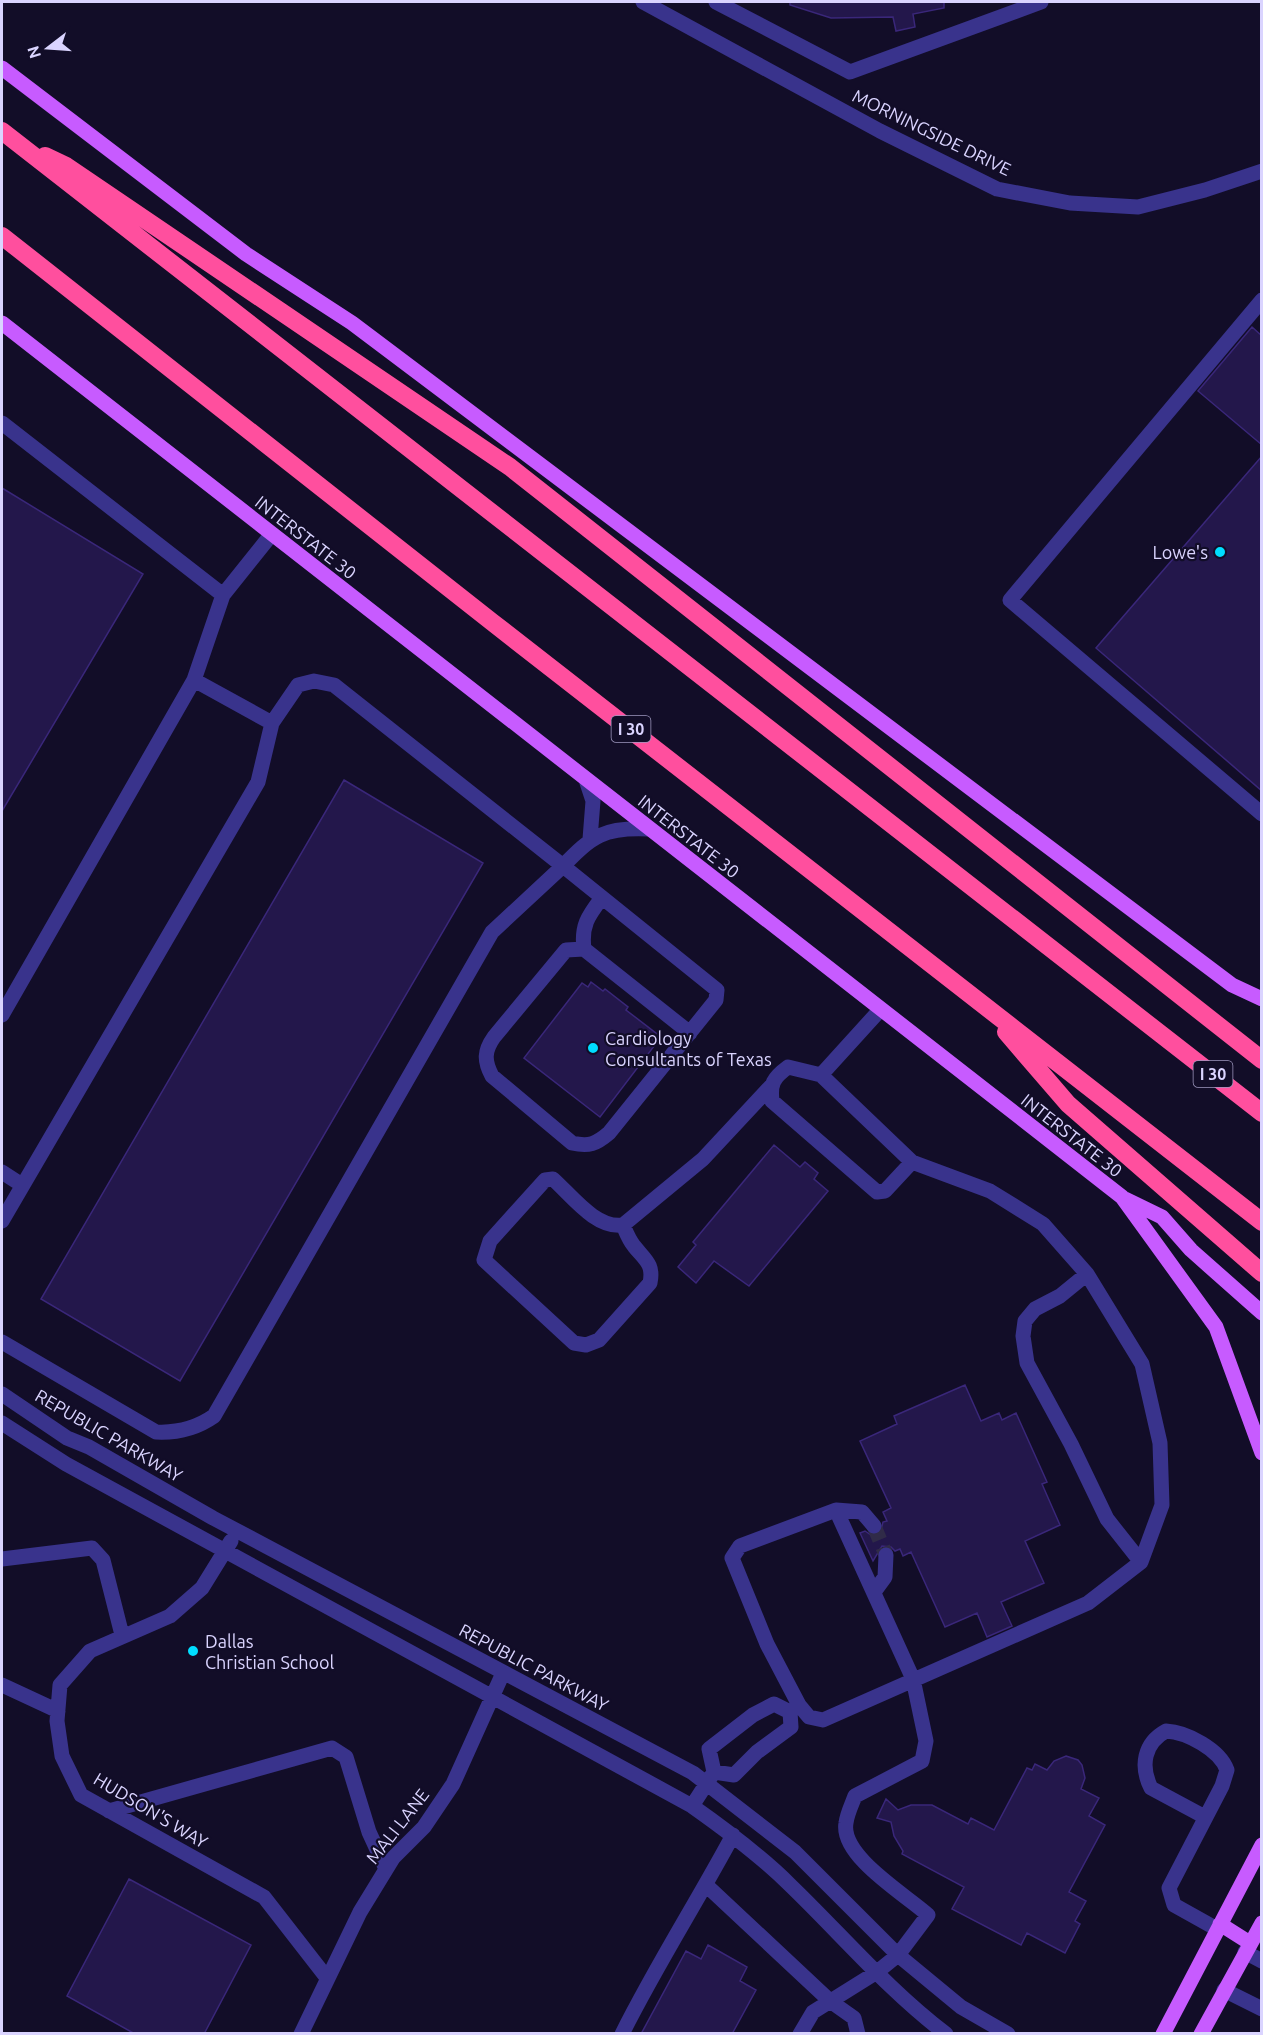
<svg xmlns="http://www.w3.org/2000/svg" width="1263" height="2035" font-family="Ubuntu,sans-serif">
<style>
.building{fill:#23174b;stroke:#3a277a;stroke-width:1.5}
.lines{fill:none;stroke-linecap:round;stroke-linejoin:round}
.minor-tunnel{stroke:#302b48;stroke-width:15;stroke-dasharray:15 8;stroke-linecap:butt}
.minor{stroke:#39338c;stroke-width:15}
.major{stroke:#c75bff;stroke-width:15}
.highway{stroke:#ff4f9e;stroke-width:18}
.poi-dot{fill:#0df;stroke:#120d28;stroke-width:2}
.labels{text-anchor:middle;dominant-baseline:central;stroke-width:4.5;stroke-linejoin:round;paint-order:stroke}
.shield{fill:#120d28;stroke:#9e98be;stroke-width:1.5}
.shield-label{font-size:16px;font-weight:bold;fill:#dad4ff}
.street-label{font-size:18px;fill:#dad4ff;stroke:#120d28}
.poi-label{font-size:18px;fill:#dad4ff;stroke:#120d28;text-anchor:start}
</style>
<rect width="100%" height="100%" fill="#120d28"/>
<path class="building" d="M790 2H944V8L913 14 915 27 896 31 893 17 831 18 790 5Z
M1252 327 1262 336V445L1198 391Z
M1262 456V791L1096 648Z
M2 488 143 574 2 811Z
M344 780 483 863 180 1381 41 1299Z
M591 982 603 991 605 989 628 1007 626 1010 661 1037 600 1117 524 1058 582 983 588 987Z
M774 1145 800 1167 805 1162 818 1173 814 1179 828 1191 749 1286 714 1261 696 1283 678 1267 696 1245 693 1242Z
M965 1385 981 1421 999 1413 1002 1420 1016 1413 1047 1482 1042 1484 1060 1525 1025 1541 1044 1583 1001 1602 1012 1626 987 1637 977 1613 945 1627 911 1552 903 1556 900 1549 895 1551 891 1547 882 1546 873 1561 860 1533 865 1531 871 1535 880 1534 883 1522 887 1521 883 1512 891 1508 860 1441 897 1424 894 1416Z
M1066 1756 1078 1760 1082 1765 1085 1778 1081 1789 1099 1798 1089 1816 1105 1825 1069 1892 1086 1901 1075 1921 1080 1924 1065 1953 1027 1933 1021 1945 952 1909 964 1887 902 1854 903 1851 894 1836 891 1822 877 1818 886 1799 898 1810 911 1805H932L968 1824 971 1818 994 1830 1027 1768 1032 1770 1035 1764 1047 1770 1054 1761Z
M129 1879 251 1945 204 2034H135L67 1996Z
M708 1945 747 1967 740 1981 756 1990 732 2034H641L686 1951 701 1959Z"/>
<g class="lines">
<path class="minor-tunnel" d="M874 1526 886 1555"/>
<path class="minor" d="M643 2 880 131 997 189 1070 203 1138 207 1205 190 1262 171
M716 2 850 72 1041 2
M1262 300 1010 600 1262 814
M2 423 223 595
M194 680 272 723
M587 783 593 801 590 839
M648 829C604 827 592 836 563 866L717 990 716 1000 609 1133C596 1144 589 1147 572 1143L492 1076C484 1061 484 1051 494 1037L566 950 584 949 690 1033
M584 949C581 926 588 916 601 899
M2 1015 194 680 223 595 271 535
M821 1075 788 1067C773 1078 770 1084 772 1101L877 1192 885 1191 912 1162
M2 1172 22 1185
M2 1221 258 782 272 723 298 685 314 681 334 685 563 866 492 932 214 1416C197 1428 176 1433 156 1432L2 1342
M623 1225C626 1232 629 1240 634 1246 645 1260 654 1264 650 1283L599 1340 586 1345 574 1343 484 1260 490 1241 545 1180 553 1179C572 1196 596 1229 623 1225L703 1159 771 1086
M1087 1274 1060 1296 1035 1309 1025 1321 1023 1336 1027 1363 1071 1444 1107 1519 1141 1562
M2 1394 67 1438 89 1447 213 1518 693 1773 795 1852 898 1955 961 2007 1008 2034
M2 1423 66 1464 692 1806C726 1830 760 1855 789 1884 841 1934 888 1990 946 2034
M836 1510 862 1512 874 1526
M231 1541 202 1588 170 1616 90 1651 60 1685 57 1721 62 1756 81 1795 264 1897 327 1978
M2 1559 92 1548 103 1560 122 1635
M874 1592 885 1577 886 1555
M2 1685 58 1711
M714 1772 734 1775 757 1752 791 1727 790 1712
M692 1806 714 1772 709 1749 753 1715 774 1704 790 1712
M109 1811 332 1748 346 1757 369 1832 386 1869
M1205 1817 1151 1788C1140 1766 1144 1743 1166 1731 1187 1732 1220 1750 1227 1770L1222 1786 1169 1888 1174 1905 1217 1929
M706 1885 830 2001 854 2018 858 2034
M1245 1952 1262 1961
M1224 1990 1262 2009
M301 2034 360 1912 393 1858 424 1827 453 1784 503 1673
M622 2034C656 1966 697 1902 733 1835
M800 2034 813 2012 877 1972 898 1955 928 1915C906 1895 840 1856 846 1823 847 1814 852 1804 855 1796L922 1761 926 1741 913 1679 836 1510 740 1546 732 1558 767 1644 799 1705 809 1717 823 1720 1088 1603 1141 1562 1162 1505 1160 1443 1142 1364 1087 1274 1043 1224 990 1191 912 1162 821 1075 880 1010"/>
<path class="major" d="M2 68 246 254 352 323 1232 985 1262 999
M2 323 1122 1197 1216 1327 1262 1453
M1125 1199 1162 1217 1191 1250 1262 1313
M1220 1924 1250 1943
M1163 2034 1262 1845
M1201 2034 1262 1923"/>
<path class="highway" d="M2 131 1262 1113
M45 156 66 166 510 467 1262 1060
M2 236 492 622 1262 1222
M1006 1032 1068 1104 1262 1273"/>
</g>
<g class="poi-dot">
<circle cx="1220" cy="552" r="6"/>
<circle cx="593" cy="1048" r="6"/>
<circle cx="193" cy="1651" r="6"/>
</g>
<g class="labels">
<g class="shield">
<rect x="611.5" y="716" width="39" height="26" rx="4.5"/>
<rect x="1193.5" y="1061" width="39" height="26" rx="4.5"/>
</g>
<g class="shield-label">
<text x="631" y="729">I 30</text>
<text x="1213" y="1074">I 30</text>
</g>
<g class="street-label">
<text transform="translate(932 132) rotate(26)">MORNINGSIDE DRIVE</text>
<text transform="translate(306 537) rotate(38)">INTERSTATE 30</text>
<text transform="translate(689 836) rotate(38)">INTERSTATE 30</text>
<text transform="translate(1072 1135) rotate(38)">INTERSTATE 30</text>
<text transform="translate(109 1435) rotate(30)">REPUBLIC PARKWAY</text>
<text transform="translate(534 1667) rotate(28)">REPUBLIC PARKWAY</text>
<text transform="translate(151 1810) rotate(31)">HUDSON'S WAY</text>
<text transform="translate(397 1826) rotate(-52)">MALI LANE</text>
</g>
<g class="poi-label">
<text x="1208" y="552" text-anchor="end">Lowe's</text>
<text x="605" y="1038">Cardiology<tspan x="605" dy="21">Consultants of Texas</tspan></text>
<text x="205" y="1641">Dallas<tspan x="205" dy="21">Christian School</tspan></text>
</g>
</g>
<rect width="1263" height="2035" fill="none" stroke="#dad4ff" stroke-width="6"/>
<g transform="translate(48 48) rotate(253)" stroke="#120d28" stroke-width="4.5" paint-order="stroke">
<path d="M0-4.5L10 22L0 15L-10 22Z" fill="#dad4ff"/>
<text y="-9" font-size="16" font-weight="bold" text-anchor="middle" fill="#dad4ff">N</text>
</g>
</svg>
